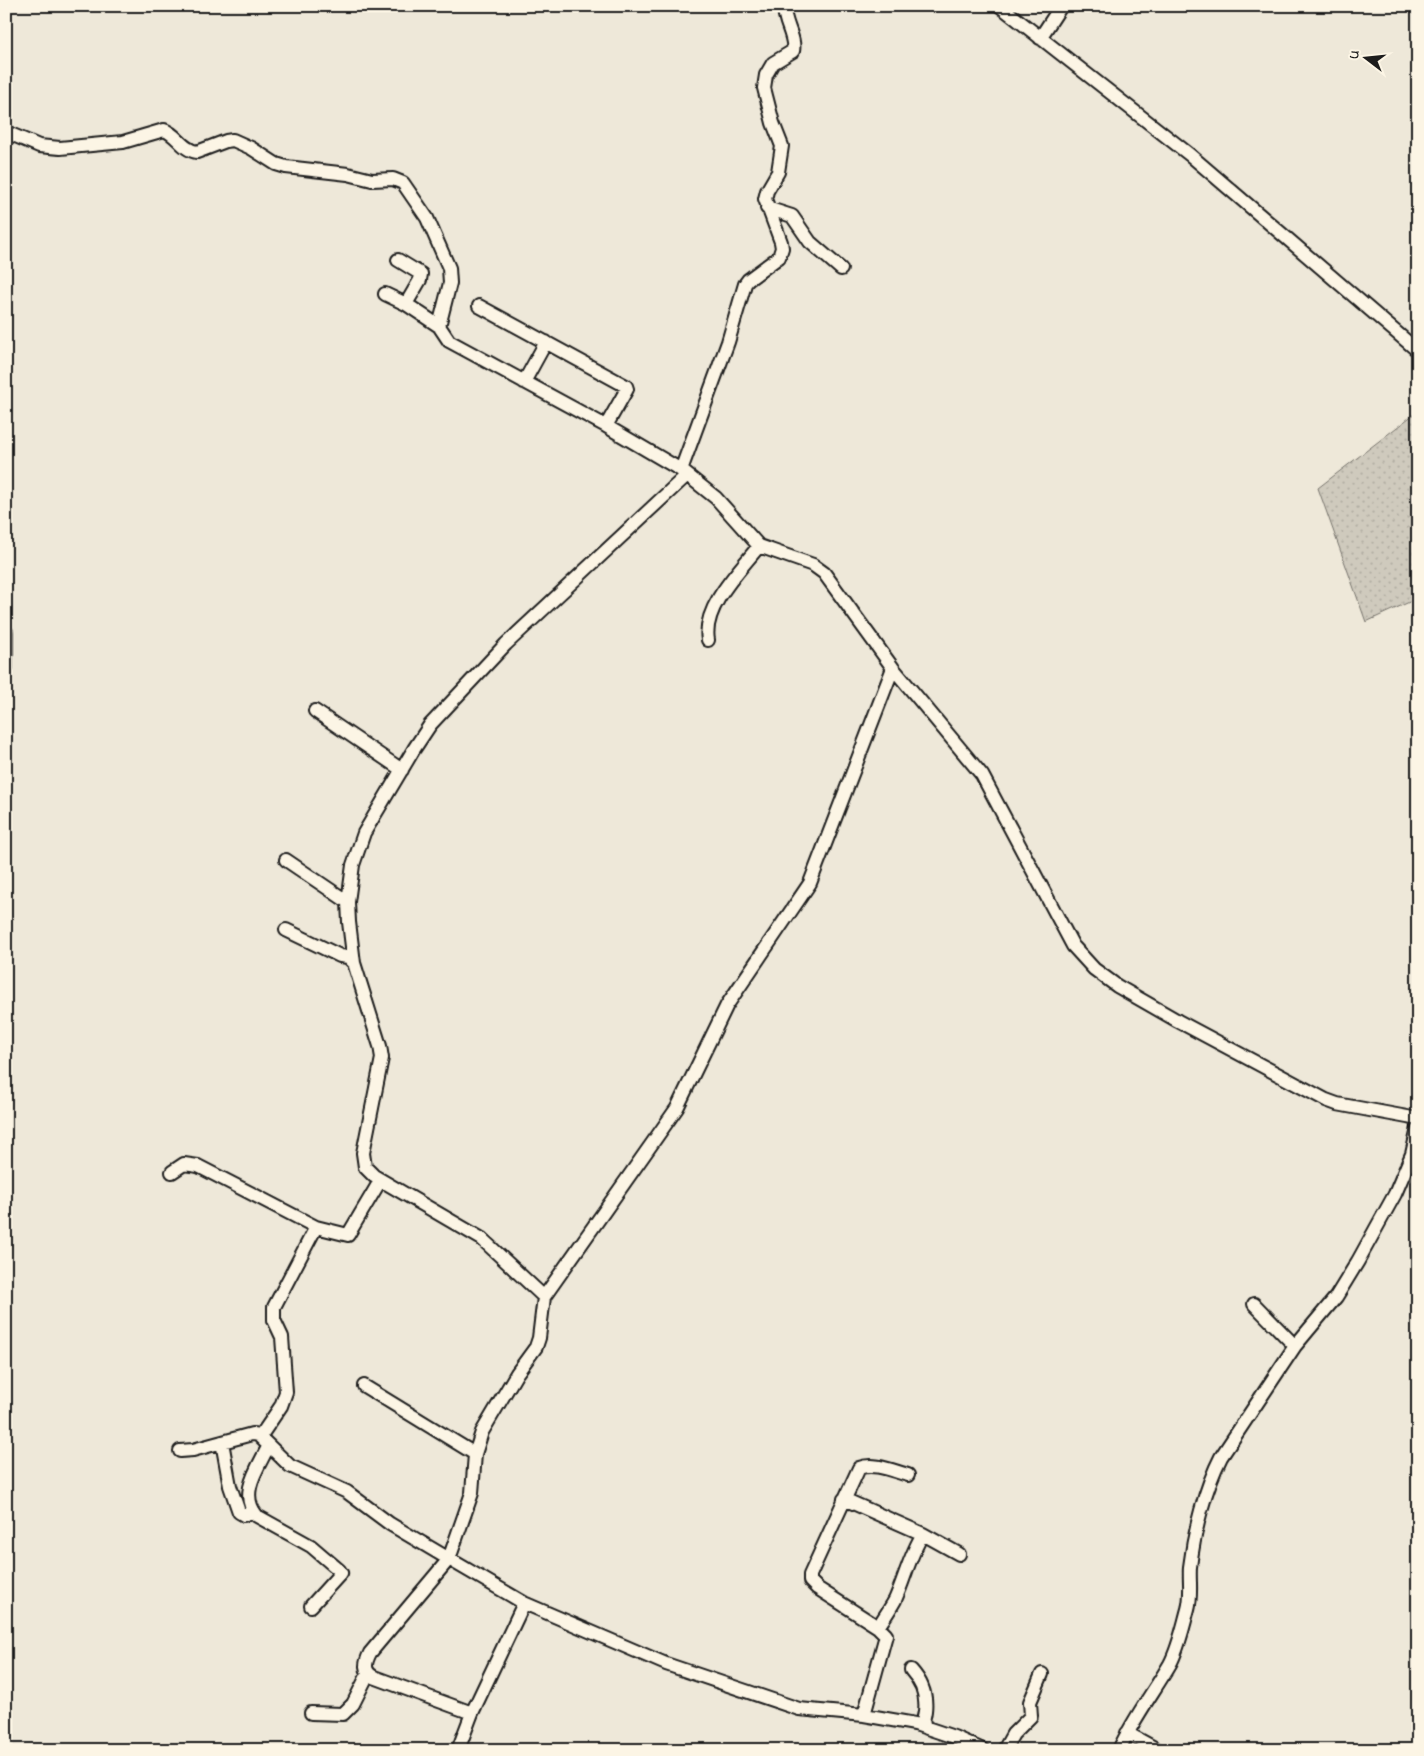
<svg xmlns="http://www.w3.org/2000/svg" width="1424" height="1756" font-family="'Indie Flower',sans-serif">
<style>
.park{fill:url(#park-dots);stroke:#76736c}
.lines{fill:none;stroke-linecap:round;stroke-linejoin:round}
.minor-casing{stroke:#1c1c1c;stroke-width:16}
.minor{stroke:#fcf5e5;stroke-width:12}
</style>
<defs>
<pattern id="park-dots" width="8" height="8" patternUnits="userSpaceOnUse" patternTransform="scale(1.25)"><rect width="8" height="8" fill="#cfcabd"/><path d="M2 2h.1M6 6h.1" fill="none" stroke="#b1ada2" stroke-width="1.8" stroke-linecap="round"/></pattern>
</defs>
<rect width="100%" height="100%" fill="#eee8d9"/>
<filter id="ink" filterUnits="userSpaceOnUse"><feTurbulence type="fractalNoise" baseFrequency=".02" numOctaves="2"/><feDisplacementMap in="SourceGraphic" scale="10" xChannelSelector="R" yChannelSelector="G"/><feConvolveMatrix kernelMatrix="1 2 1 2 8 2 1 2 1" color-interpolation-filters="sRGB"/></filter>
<g filter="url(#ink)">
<path class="park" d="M1418 411V598L1366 622 1318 488Z"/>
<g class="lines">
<defs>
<path id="minor" d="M1000 6 1190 155 1418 351
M1040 38 1061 6
M6 132 39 146 60 148 123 142 164 130C177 134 182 150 197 152L226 141 233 140 251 148 276 164 286 167 348 174 372 180 393 179 403 183 427 218 449 268 450 283 439 326 449 341 606 426 681 470 716 498 759 546 813 565 824 573 893 668 982 775 1073 946 1094 969 1117 986 1178 1021 1326 1100 1337 1104 1418 1119
M767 208 792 216 810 242 841 269
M398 260 421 274 420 280 406 304
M385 294 406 304 439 326
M479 306 626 386 627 389 606 426
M524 382 546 342
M681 470 728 342 745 284 748 280 779 257 782 248 781 242 765 199 767 191 778 172 782 146 773 123 764 88 766 75 773 63 793 51C796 37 783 22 784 6
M687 475 506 644 430 725 414 749 364 833 353 865 348 902 349 922 354 963 380 1046 382 1058 363 1153 365 1167 374 1176 482 1239 544 1297 539 1338 536 1347 517 1373 482 1432 475 1454 472 1493 449 1559 524 1603 666 1664 799 1709 864 1715 915 1724 954 1737 983 1750
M6 632V668
M708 640C702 607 740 570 759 546
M315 711 402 770
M286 860 348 902
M286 930 340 956 348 957 354 963
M172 1172 184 1164 198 1166 316 1227
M380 1181 348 1235 316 1227 274 1307V1320L282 1337 286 1392 281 1406 260 1437 290 1466 347 1492 390 1524 449 1559 370 1653C365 1663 363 1671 374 1677L472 1713
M544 1297 677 1108 727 1005 810 883 893 668
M1254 1304 1295 1346
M364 1386 475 1454
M222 1442 230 1486 239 1512 244 1515 253 1511
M268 1447C258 1468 238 1494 257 1516L311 1546 339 1570 341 1573 311 1606
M180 1451 193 1450 252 1434 261 1435
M844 1499 923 1534 959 1554
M878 1627C884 1618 890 1609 895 1600 905 1578 910 1554 923 1534
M911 1670C922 1682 927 1695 925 1711 924 1719 922 1719 925 1727
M311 1713 343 1714 353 1704 368 1674
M864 1715 886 1635 878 1627 817 1588 810 1581V1575L859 1468C874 1462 893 1471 908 1475
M1127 1733 1158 1750
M458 1750 472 1713 524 1603
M1004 1750 1013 1734 1031 1716 1030 1702 1042 1674
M1119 1750C1133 1719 1153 1693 1170 1664 1179 1647 1183 1627 1188 1609 1192 1595 1189 1581 1190 1567 1194 1532 1205 1488 1221 1457L1295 1346 1336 1297 1358 1261 1395 1194 1412 1154 1418 1128"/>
</defs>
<use href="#minor" class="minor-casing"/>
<use href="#minor" class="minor"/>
</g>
</g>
<rect width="1424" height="1756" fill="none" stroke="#fcf5e5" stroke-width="25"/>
<rect x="12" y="12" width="1399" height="1731" fill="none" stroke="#1c1c1c" stroke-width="2" filter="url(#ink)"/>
<g transform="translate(1366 58) rotate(286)" stroke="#fcf5e5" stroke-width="4" paint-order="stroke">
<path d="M0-4L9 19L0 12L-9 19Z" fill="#1c1c1c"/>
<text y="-8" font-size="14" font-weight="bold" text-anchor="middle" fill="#1c1c1c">U</text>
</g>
</svg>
